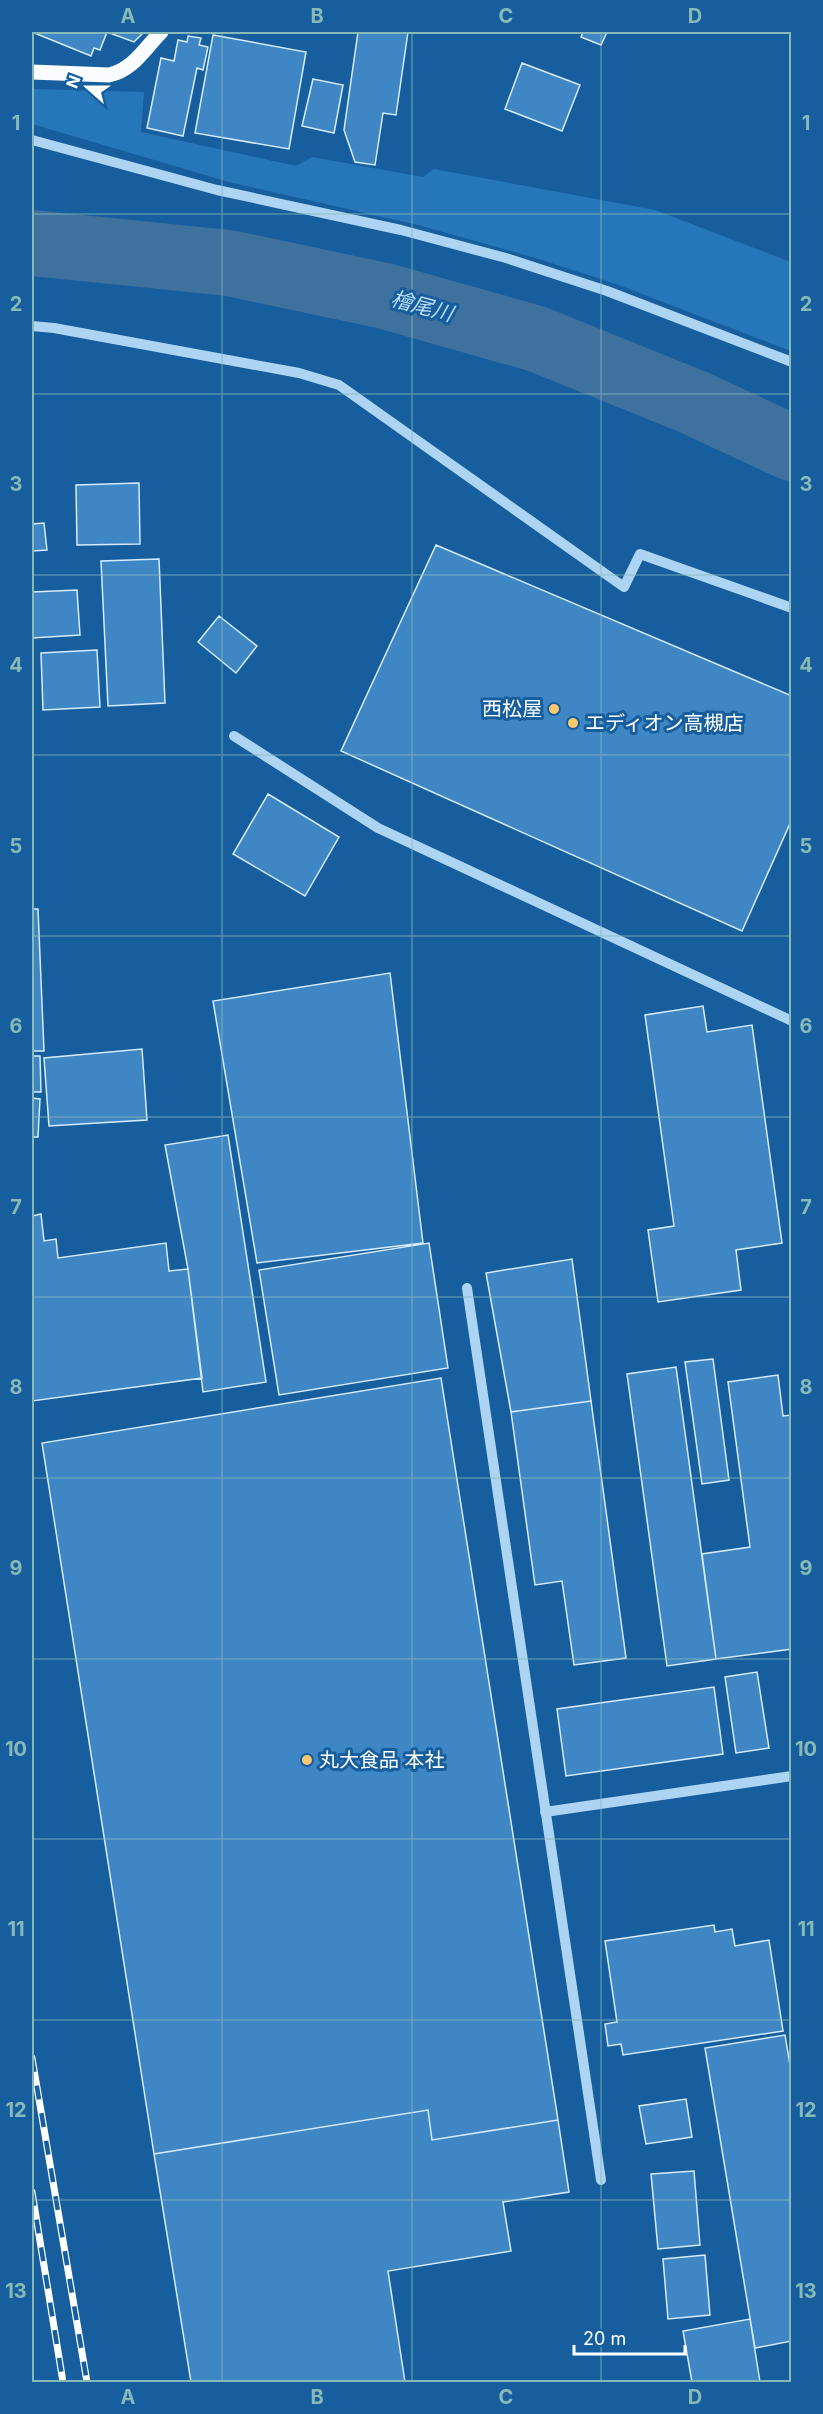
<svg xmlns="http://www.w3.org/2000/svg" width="823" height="2414" font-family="Inter,'Noto Sans JP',sans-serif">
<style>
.green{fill:#2677ba}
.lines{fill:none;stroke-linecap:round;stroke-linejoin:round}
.river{stroke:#3e719e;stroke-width:66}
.building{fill:#3f87c4;stroke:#d6ebfd;stroke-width:1.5}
.minor{stroke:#aed4f3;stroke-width:10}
.major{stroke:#fafcff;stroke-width:15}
.rail-casing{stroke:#fff;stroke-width:7}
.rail{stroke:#165e9d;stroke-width:4.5;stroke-dasharray:14;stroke-linecap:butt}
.grid{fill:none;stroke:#87bab6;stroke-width:1.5;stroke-opacity:0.55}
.poi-dot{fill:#ffc870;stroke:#165e9d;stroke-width:2}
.labels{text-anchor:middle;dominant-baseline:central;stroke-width:6;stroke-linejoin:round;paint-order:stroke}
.poi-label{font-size:20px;fill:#fff;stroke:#165e9d;text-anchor:start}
.water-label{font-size:21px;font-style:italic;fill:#bbddf9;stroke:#165e9d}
.neatline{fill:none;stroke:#87bab6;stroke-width:2}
.grid-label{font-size:20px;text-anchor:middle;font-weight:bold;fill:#87bab6}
</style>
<rect width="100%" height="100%" fill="#165e9d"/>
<path class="green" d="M32 89 144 92 141 132 296 166 312 157 423 177 434 169 655 210 791 262V351L616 284 539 259 418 225 229 182 32 124Z"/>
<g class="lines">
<path class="river" d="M32 243 229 263 385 296 537 339 693 402 792 448"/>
</g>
<path class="building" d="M32 32H144L134 42 107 32 100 50 94 48 91 56Z
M358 32H408L396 115 383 113 375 165 355 162 344 130Z
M583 32H607L601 45 581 37Z
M213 35 306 52 289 149 195 133Z
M188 36 201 38 199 45 208 47 203 70 197 68 183 136 147 128 161 58 174 61 178 40 187 42Z
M522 63 580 85 562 131 505 109Z
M313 79 343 85 334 133 302 126Z
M139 483 140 544 77 545 76 485Z
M44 523 47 550 32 551V524Z
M436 545 792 696V819L742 931 341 751Z
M159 559 165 703 108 706 101 561Z
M77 590 80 635 32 638V592Z
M219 616 257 646 236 673 198 642Z
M97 650 100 707 43 710 41 653Z
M268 794 339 837 305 896 233 854Z
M32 909H38L44 1051H32Z
M390 973 423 1243 257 1263 213 1001Z
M703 1006 707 1032 752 1025 782 1243 736 1250 741 1290 658 1302 648 1230 674 1226 645 1015Z
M142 1049 147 1120 49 1126 44 1058Z
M32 1056H40L41 1092H32Z
M32 1098 40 1099 38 1137H32Z
M228 1135 266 1382 203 1392 188 1269 165 1145Z
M41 1214 44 1241 56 1239 58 1258 166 1243 169 1271 188 1269 202 1378 32 1401V1216Z
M429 1243 448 1368 279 1395 259 1270Z
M572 1259 591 1401 511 1412 486 1273Z
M713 1359 729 1480 702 1484 685 1362Z
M676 1367 716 1659 667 1666 627 1374Z
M778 1375 783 1416 792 1415V1649L716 1659 702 1554 750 1547 728 1382Z
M441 1378 558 2120 432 2140 428 2110 154 2154 42 1443Z
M591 1401 626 1658 574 1665 562 1581 535 1585 511 1412Z
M757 1672 769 1748 736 1753 725 1677Z
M714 1687 723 1754 566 1776 557 1709Z
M714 1925 715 1932 732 1929 735 1946 769 1940 783 2031 623 2055 621 2044 608 2046 605 2024 617 2022 605 1941Z
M785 2035 792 2077V2341L755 2348 705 2048Z
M686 2099 692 2137 646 2144 639 2106Z
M428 2110 432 2140 558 2120 569 2192 503 2202 511 2251 388 2271 405 2382H191L154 2154Z
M694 2171 700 2245 658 2249 651 2174Z
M705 2255 710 2315 668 2319 663 2259Z
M750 2319 760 2382H692L683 2331Z"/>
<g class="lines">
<path class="minor" d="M32 140 217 190 401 230 506 258 607 291 792 362
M32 326 54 328 299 373 339 385 624 587 640 554 792 608
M234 736 378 828 792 1021
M467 1288 601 2180
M545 1812 792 1776"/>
<path class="major" d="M32 72 109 75C133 70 145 48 161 32"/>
<defs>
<path id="rail" d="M32 2058 87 2382
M32 2192 63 2382"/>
</defs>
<use href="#rail" class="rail-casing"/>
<use href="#rail" class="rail"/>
</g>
<path class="grid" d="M222 32V2382M412 32V2382M601 32V2382M32 214H792M32 394H792M32 575H792M32 755H792M32 936H792M32 1117H792M32 1297H792M32 1478H792M32 1659H792M32 1839H792M32 2020H792M32 2200H792"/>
<g class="poi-dot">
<circle cx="554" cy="709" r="6"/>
<circle cx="573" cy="723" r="6"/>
<circle cx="307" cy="1760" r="6"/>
</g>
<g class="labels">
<g class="poi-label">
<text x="542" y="709" text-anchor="end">西松屋</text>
<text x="585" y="723">エディオン高槻店</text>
<text x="319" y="1760">丸大食品 本社</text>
</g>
<g class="water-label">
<text transform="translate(422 306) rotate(15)">檜尾川</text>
</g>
</g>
<rect width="823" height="2414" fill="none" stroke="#165e9d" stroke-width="66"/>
<g transform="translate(87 87) rotate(291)" stroke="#165e9d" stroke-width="4.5" paint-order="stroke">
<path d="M0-4.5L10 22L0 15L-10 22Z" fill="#ffffff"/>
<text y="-9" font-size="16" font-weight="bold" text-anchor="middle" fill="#ffffff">N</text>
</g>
<path d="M574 2345v9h111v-9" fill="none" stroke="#ffffff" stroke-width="3"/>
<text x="583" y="2345" font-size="18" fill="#ffffff" stroke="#165e9d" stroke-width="4.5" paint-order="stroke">20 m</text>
<rect x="33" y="33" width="757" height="2348" class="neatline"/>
<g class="grid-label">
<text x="128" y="23">A</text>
<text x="317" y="23">B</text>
<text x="506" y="23">C</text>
<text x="695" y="23">D</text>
<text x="16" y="130">1</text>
<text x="806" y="130">1</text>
<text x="16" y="311">2</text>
<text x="806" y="311">2</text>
<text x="16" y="491">3</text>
<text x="806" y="491">3</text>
<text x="16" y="672">4</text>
<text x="806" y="672">4</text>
<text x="16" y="853">5</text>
<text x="806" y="853">5</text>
<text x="16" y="1033">6</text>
<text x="806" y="1033">6</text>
<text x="16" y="1214">7</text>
<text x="806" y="1214">7</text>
<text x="16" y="1394">8</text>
<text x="806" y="1394">8</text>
<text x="16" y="1575">9</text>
<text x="806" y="1575">9</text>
<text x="16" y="1756">10</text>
<text x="806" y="1756">10</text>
<text x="16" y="1936">11</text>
<text x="806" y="1936">11</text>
<text x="16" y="2117">12</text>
<text x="806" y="2117">12</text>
<text x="16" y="2298">13</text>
<text x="806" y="2298">13</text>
<text x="128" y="2404">A</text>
<text x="317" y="2404">B</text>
<text x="506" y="2404">C</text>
<text x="695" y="2404">D</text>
</g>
</svg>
